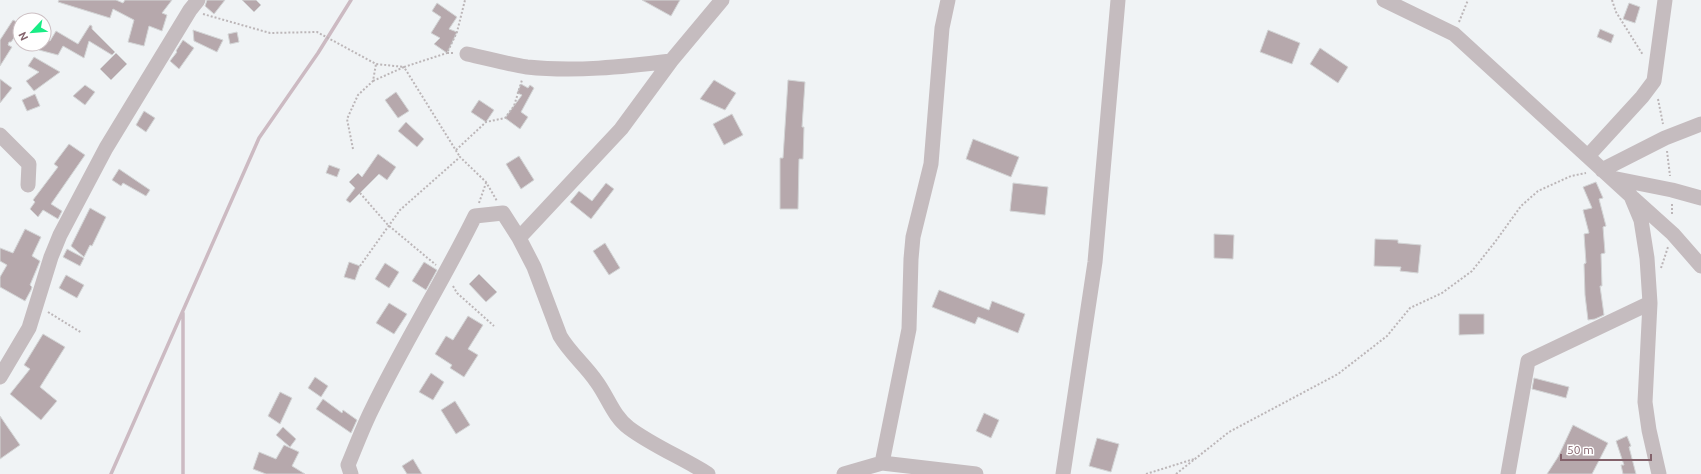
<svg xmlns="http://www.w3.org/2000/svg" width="1701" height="474" font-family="Ubuntu,sans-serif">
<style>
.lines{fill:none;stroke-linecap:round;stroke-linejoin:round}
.stream{stroke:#ccbac2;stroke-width:3.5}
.building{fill:#b6a8ac;stroke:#d3d5d6}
.path{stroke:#bcb6b8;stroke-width:2;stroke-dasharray:2 2;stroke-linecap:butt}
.street{stroke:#c5bcbf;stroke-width:15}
</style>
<rect width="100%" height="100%" fill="#f0f3f5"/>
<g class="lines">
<path class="stream" d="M183 313V474
M111 474 259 138 318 53 351 0"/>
</g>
<path class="building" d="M59 0H116L123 3 125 0H172L162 13 167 15 162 31 149 26 144 46 128 42 134 20 113 9 110 18 58 2Z
M207 0H225L214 14 205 6Z
M242 0H256L261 5 254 12Z
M642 0H680L671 16Z
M437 3 457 17 449 29 457 32 447 53 434 44 440 38 431 33 441 17 432 11Z
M1629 3 1640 7 1635 23 1623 19Z
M13 20 17 22 15 28 19 31 11 42H9L8 45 12 47 0 66V40Z
M90 25 92 26V29L115 52 112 55 89 41 84 58 63 46 58 55 39 50 46 39 50 41 56 31 78 44Z
M1600 29 1614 35 1611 43 1597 37Z
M193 30 223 40 217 52 194 41Z
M1268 30 1300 43 1292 64 1260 52Z
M237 32 239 42 230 44 228 34Z
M183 40 194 48 179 69 170 61 177 52 176 51Z
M1320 48 1348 67 1338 83 1310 64Z
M116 53 127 64 111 80 100 69Z
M34 57 60 72 34 91 26 81 39 72 28 66Z
M0 79 12 88 0 103Z
M714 80 736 93 725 110 700 99Z
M788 80 805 82 802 127H804L803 159H799L798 209H780V158H783Z
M521 84 528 88 530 85 534 88 521 112 528 117 520 129 505 118 522 95 517 93Z
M85 85 95 92 85 105 73 96Z
M396 92 409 111 398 118 385 100Z
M35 94 40 106 27 111 22 100Z
M479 100 494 110 486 122 471 112Z
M144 111 155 118 146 132 136 125Z
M732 114 743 135 724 145 713 124Z
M406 122 424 139 417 147 398 131Z
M973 139 1019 157 1011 177 966 159Z
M69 144 85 155 51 204 62 211 58 219 43 210 38 217 30 209 35 202 33 200 58 167 54 164Z
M378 154 396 167 387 180 379 174 350 203 346 200 355 188 349 182 358 173 362 177Z
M519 156 534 180 521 189 506 164Z
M329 165 340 169 337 177 326 173Z
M119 169 150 190 146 196 123 183 121 186 112 180Z
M1596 182 1603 198 1599 199 1606 226 1603 227 1605 253 1601 254 1602 286H1600L1604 315 1595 319 1588 320 1585 295 1584 264 1586 263 1584 234 1589 233 1583 210 1592 208 1583 187Z
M606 183 614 189 591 219 570 202 579 191 592 201Z
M1013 183 1048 187 1045 215 1010 211Z
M90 208 106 217 92 246 90 245 84 257 71 246Z
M25 229 41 237 32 256 40 261 30 285 32 287 31 290 25 301 0 287V277L7 265 0 261V248L13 253Z
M1214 234 1234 235 1233 259 1214 258Z
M1375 239 1398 240V243L1421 245 1418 273 1400 271 1401 267 1374 266Z
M605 243 620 268 609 275 593 251Z
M67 249 84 258 80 266 63 257Z
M349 262 360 266 355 280 344 277Z
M424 262 437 270 426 290 412 281Z
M385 263 399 272 389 288 375 279Z
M479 274 497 292 486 302 469 284Z
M66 275 84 285 77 298 59 288Z
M939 290 989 310 992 301 1025 314 1018 333 978 317 975 324 932 307Z
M389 303 407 314 394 334 376 323Z
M1459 314H1484V334L1459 335Z
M468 316 483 325 468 349 478 355 464 377 450 368 452 365 435 354 446 336 453 340Z
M43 334 65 347 40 387 57 401 41 420 10 394 30 369 24 365Z
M431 373 444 382 433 400 419 392Z
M315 377 328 386 321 397 308 388Z
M1534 378 1569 387 1566 398 1532 389Z
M280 392 292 398 280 424 268 416Z
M323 399 342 413 343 410 357 420 351 433 316 409Z
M455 401 470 425 456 434 441 410Z
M984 413 999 420 991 438 976 431Z
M0 416 20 445 0 459Z
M1573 425 1608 443 1592 474H1547L1558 457Z
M283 427 296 439 290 447 276 435Z
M1627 436 1631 446 1629 447 1636 474H1623L1621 465H1624L1616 441Z
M1097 438 1119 444 1111 472 1089 466Z
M284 445 299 452 292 466 305 474H266L253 469 259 452 276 459Z
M413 459 422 474H407L402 466Z"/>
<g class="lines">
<path class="path" d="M1612 0 1616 12 1643 55
M203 14 270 33 317 32 376 64 404 67 447 53
M1459 22 1468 0
M453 53H447L457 32 465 0
M373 81 404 67 460 157
M1658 99 1663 124
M353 149 347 119 358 95 373 81 376 64
M456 150 486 122 505 118 514 106 522 80
M1667 151 1670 176
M360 193 388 225 436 265
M479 203 486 183
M1672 204V216
M360 266 400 210 460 157 486 182 497 201
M1661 268 1668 247
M453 286 457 293 494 326
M48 312 82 333
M1146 474 1194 459
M1176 474 1229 432 1338 374 1387 336 1410 308 1442 293 1472 271 1495 242 1521 206 1538 191 1571 176 1586 173"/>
<path class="street" d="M1384 0 1454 34 1631 196 1641 220 1647 258 1650 303 1645 402 1649 430 1659 474
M467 54C486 58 507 64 527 67 574 72 623 67 671 61
M0 135 29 164 28 185
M1588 156 1642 97 1654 81 1665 0
M1602 170 1665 138 1701 124
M1612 178 1672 190 1701 198
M1633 198 1673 234 1701 266
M519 238 621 129 671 61 722 0
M0 377 29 328 51 257 60 235 106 148 190 10 198 0
M882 463 909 329 911 259 913 237 931 164 942 28 948 0
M351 474 348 465C356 446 363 427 372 409 404 343 443 281 475 216L503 213 519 238 534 267 560 336C570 353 585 365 596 381 608 397 613 416 629 428 653 446 683 458 708 474
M844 474 882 463 976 474
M1063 474 1095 262 1118 0
M1508 474 1528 361 1650 303"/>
</g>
<g transform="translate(32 32) rotate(244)"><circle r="19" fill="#ffffff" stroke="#cdc0c4"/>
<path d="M0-3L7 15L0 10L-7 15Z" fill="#19ec85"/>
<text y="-6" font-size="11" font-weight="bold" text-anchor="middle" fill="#83626b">N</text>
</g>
<path d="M1561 454v6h90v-6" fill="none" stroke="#83626b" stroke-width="2"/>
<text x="1567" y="454" font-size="12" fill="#83626b" stroke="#ffffff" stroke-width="3" paint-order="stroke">50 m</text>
</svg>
